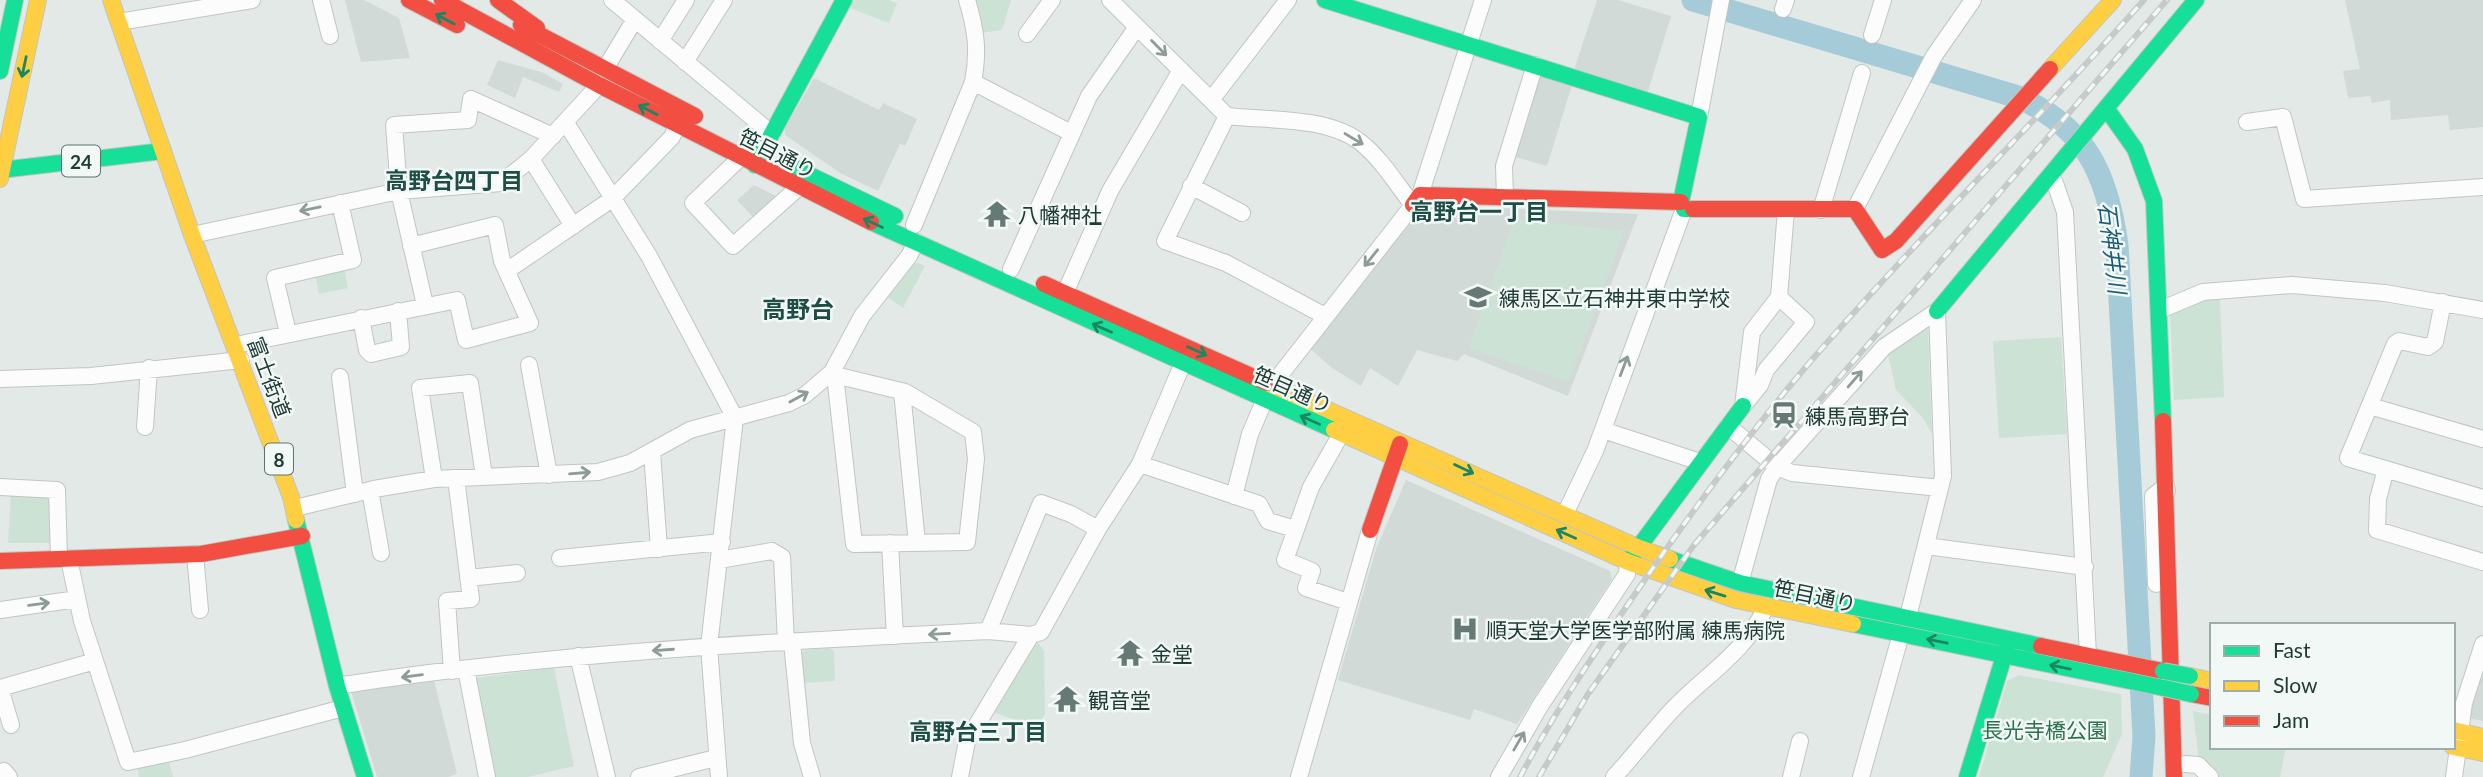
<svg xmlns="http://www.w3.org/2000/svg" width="2483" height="777" font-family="Lato,'Noto Sans JP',sans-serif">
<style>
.built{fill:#d1dad7}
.green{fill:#cce2d5}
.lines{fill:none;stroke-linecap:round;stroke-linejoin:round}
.river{stroke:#a4cbd7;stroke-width:23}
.street-casing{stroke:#c0c6c4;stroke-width:18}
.fast-casing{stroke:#bfc6c4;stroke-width:18}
.slow-casing{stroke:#bfc6c4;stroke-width:18}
.jam-casing{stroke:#bfc6c4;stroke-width:18}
.street{stroke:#fbfcfb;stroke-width:16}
.fast{stroke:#16e098;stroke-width:16}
.slow{stroke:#ffcf43;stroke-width:16}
.jam{stroke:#f24e42;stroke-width:16}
.rail-casing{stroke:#c7caca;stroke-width:6}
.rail{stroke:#f1f8f5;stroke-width:3.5;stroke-dasharray:10;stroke-linecap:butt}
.fast-bridge-casing{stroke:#bfc6c4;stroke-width:18;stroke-linecap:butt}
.fast-bridge{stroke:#16e098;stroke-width:16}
.oneway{stroke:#1c8663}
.oneway2{stroke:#8e9c99}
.labels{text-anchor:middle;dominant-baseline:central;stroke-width:5;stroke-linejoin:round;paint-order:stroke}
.shield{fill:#f1f8f5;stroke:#5f7470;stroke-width:2}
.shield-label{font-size:19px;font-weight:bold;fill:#213c37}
.street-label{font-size:21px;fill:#213c37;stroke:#f1f8f5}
.poi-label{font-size:21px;fill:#213c37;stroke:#f1f8f5;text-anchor:start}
.park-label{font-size:21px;fill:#2c724e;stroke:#f1f8f5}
.neighbourhood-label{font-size:23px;font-weight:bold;fill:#1e4d46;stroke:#f1f8f5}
.water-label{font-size:23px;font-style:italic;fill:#1c5e77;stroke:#f1f8f5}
.quarter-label{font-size:24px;font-weight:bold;fill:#1e4d46;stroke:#f1f8f5}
</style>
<rect width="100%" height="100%" fill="#e3e9e7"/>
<path class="built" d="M345 0H364L399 18 410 58 361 62Z
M1597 0H1618L1671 16 1647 95 1574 70Z
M2345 0H2483V127L2450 130 2448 115 2391 120 2390 100 2372 103 2370 96 2348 98 2343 71 2360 69Z
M498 60 544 73 563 84 559 92 523 77 515 98 487 85Z
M1538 74 1572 85 1547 166 1512 156Z
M814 78 879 110 883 103 917 119 905 146 900 144 878 191 840 173 785 135V128Z
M754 185 780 198 756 220 737 200Z
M1425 205 1638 214 1568 396 1464 354 1457 361 1417 350 1398 386 1370 368 1361 386 1332 368 1307 346Z
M1406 480 1610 571 1612 579 1517 724 1474 709 1470 720 1338 680 1376 549Z
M2483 664V721L2468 718Z
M433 676 457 774 448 777H377L350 688Z"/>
<path class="green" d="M853 0H889L897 3 889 23 850 8Z
M970 0H1011L1002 30 980 33Z
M1514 219 1624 231 1569 382 1469 348Z
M919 263 925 266 903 308 885 295 910 264Z
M344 267 348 288 319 294 315 273Z
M2216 295 2220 299 2224 397 2174 400 2170 312Z
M1922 326 1928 329 1932 434 1923 418 1896 390 1888 354Z
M2061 337 2067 434 1999 438 1993 341Z
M11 492 51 494 55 543H8Z
M1036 640 1044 651 1045 714 1037 727 992 712Z
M829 648 834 651 835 681 802 683 800 655 805 650Z
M546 663H553L574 766 528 777H492L473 683 477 678 544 669Z
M2019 675 2121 694 2122 734 2103 777H1979L2007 681Z
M2193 711 2212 715V747H2286L2280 777H2215L2199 761Z
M168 759 173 777H139L137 766Z"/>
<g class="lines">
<path class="river" d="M1693 0 2018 97C2086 128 2107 173 2117 245L2144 736 2141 777"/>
<defs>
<path id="street" d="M321 0 330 36
M612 0 772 134
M1110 0 1227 116C1267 121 1326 116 1360 142 1381 158 1397 185 1413 205L1273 384
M1783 9 1786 0
M119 22 252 0
M1027 34 1052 0
M1872 35 1883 0
M660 41 686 0
M685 62 724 0
M605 69 635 19
M973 82 1071 133
M1211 100 1288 0
M1227 116 1165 241 1226 263 1325 316
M1699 117 1721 0
M2247 122 2283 117 2304 199 2483 187
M566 123 649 256 735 418 709 646 719 777
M740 158 693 203 733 246 799 187
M531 159 573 226
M2050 176 2055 183 2065 212 2088 655
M1191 186 1242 213
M1420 195 1483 0
M1505 198 1504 166 1535 65
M1855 209 1934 56 1973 0
M1821 210 1862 73
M914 225 973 82C979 51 976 30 967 0
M192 235 399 191 501 183 531 159 599 85
M1011 269 1089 96 1137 27
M508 270 612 199 672 137 677 125
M1065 293 1110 191 1181 70
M1779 297 1806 322 1766 370 1760 385 1743 406 1752 332Z
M1779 297 1786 210
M2443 302 2435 342 2428 347 2399 341 2395 344 2348 458 2483 498
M425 305 399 191 394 125 468 120 471 99 553 136
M2160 310 2203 292 2292 285 2385 293 2483 310
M361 318 367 350 371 354 401 347 398 311
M288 333 275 278 353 260 340 203
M236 345 457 300 466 340 530 323 502 261 495 225 411 246
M529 365 549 475
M832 372 835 375 854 544 967 542 976 459 973 432 905 392 835 375
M340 377 355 494
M0 379 91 376 241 360
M902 391 917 543
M2370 406 2483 439
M1728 426 1777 467 1792 473 1940 488
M145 427 149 368
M1603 430 1700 462
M1341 434 1311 487 1285 560 1312 571 1306 588 1348 602
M652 452 659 549
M1140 464 1259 504 1268 521 1295 529
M2386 469 2378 499 2377 530 2483 562
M434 479 420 388 470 383 484 476
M0 487 57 490 59 559
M370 490 381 553
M1234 496 1250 434 1265 399
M295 508 374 489 434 479 598 472 630 463 690 430 789 403 805 395 832 372 862 316 909 256 916 242
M1565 514 1595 451 1684 209
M890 543 895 636
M1926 546 2085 567
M195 554 200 610
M560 558 722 542
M69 559 82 621 128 762 185 750 343 708
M719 560 772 551 782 557 786 643
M468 578 517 573
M1740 583 1769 479 1777 467 1884 347 1937 311 1943 476 1908 617
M2156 584 2153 496 2166 486 2167 491
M0 610 77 599
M988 631 1041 503 1071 514 1098 529
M792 642 802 743 812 777
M578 656 607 777
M466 669 487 777
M452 671 447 601 471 599 456 478
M337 686C553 652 771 642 988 631L1031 635
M0 688 95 661
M0 688 11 725
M2185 764 2198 765 2210 777
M0 772 4 771 9 777
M639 777 716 758
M960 777 967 741 1031 635 1041 632 1098 529 1140 464 1183 363
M1299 777 1370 530
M1499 777 1540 706 1627 574 1628 562
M1614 777C1635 754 1654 729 1675 707 1707 674 1748 650 1766 606
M1791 777 1800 741
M1861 777 1901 634
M2454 777 2464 703 2483 644"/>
<path id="fast" d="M1325 0 1699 117 1681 202 1684 209H1693
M0 71 15 0
M2106 108 2135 149 2154 201 2163 421
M755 165 844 0
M793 167 895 216
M0 170 163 151
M871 222 1334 430
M1937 311 2196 0
M296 520 337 686 365 777
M1630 559 1743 406
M1670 559 1740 583 2041 646
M1853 624 2164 688
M1967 777 2008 643"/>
<path id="slow" d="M111 0 192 235 291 497 296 520
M2050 69 2113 0
M0 179 38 0
M1267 383 1637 547 1670 559
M1334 430 1628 562 1736 600 1853 624
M2190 676 2212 681
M2453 730 2483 737
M2453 747 2483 753"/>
<path id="jam" d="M409 0 457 25
M442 0 599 85 871 222
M498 0 537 28
M521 25 695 116
M1413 205 1420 195 1681 202
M1693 209H1855L1882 250 1896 241 2050 69
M1044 284 1267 383
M2163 421 2174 777
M1370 530 1400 444
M0 561 201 554 302 536
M2041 646 2163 671
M2191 694 2212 698"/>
</defs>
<use href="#street" class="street-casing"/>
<use href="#fast" class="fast-casing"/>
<use href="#slow" class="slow-casing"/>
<use href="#jam" class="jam-casing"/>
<use href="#street" class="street"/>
<use href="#fast" class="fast"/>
<use href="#slow" class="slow"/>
<use href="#jam" class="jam"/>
<defs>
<path id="rail" d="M1520 777C1554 713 1594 654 1635 594 1694 508 1756 423 1824 346 1928 228 2040 117 2144 0
M1539 777 1588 694 1694 545 2167 0"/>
</defs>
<use href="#rail" class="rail-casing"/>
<use href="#rail" class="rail"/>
<defs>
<path id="fast-bridge" d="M2163 671 2190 676
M2164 688 2191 694"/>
</defs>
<use href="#fast-bridge" class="fast-bridge-casing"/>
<use href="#fast-bridge" class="fast-bridge"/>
</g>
<defs><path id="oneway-shaft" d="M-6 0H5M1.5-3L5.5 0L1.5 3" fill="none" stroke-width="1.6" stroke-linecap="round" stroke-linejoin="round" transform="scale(1.75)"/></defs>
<g class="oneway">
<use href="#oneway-shaft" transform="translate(445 19) rotate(-152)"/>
<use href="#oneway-shaft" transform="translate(24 67) rotate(102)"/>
<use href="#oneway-shaft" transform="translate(648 110) rotate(-153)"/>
<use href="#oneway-shaft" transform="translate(873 223) rotate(-155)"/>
<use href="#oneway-shaft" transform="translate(1102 328) rotate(-156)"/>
<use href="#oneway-shaft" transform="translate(1197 351) rotate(24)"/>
<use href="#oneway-shaft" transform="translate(1310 420) rotate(-156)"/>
<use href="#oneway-shaft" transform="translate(1464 469) rotate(25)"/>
<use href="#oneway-shaft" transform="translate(1566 534) rotate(-156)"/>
<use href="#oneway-shaft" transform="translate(1715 593) rotate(-163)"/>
<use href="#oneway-shaft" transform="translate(1937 641) rotate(-169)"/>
<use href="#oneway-shaft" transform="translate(2060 667) rotate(-168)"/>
</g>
<g class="oneway2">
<use href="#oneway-shaft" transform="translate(1159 48) rotate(45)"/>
<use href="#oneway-shaft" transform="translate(1354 139) rotate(31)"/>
<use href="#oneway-shaft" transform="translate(310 209) rotate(168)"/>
<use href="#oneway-shaft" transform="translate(1371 258) rotate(129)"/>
<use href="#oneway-shaft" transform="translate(1624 366) rotate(-69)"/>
<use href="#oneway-shaft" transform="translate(1855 379) rotate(-49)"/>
<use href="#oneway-shaft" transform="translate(799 397) rotate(-29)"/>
<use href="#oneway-shaft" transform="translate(580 473) rotate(-5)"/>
<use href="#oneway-shaft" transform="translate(39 604) rotate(-8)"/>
<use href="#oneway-shaft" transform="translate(939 634) rotate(177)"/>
<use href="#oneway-shaft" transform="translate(663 650) rotate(176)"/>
<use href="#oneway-shaft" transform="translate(412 676) rotate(173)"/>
<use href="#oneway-shaft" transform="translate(1519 741) rotate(-60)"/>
</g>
<defs>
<symbol id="temple-bare" viewBox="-9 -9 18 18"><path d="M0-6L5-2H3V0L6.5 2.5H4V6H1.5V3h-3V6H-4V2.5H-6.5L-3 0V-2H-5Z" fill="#657975" stroke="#f1f8f5" stroke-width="2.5" paint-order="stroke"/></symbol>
<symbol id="school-bare" viewBox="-9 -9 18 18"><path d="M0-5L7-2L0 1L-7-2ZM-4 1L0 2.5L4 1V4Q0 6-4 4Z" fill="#657975" stroke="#f1f8f5" stroke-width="2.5" paint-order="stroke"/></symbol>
<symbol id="station-bare" viewBox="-9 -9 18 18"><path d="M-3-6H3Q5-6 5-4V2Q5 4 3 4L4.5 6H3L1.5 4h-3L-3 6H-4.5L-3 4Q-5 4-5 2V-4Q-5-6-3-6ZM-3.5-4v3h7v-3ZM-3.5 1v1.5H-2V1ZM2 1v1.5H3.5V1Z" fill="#657975" stroke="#f1f8f5" stroke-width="2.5" paint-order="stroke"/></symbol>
<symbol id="hospital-bare" viewBox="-9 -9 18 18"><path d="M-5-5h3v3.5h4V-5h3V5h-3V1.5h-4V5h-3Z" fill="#657975" stroke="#f1f8f5" stroke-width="2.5" paint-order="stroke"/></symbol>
</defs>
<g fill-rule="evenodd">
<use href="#temple-bare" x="978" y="195" width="38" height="38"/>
<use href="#school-bare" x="1459" y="278" width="38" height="38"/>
<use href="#station-bare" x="1765" y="396" width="38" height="38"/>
<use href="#hospital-bare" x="1446" y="610" width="38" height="38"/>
<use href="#temple-bare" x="1111" y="634" width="38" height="38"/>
<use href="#temple-bare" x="1048" y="680" width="38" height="38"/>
</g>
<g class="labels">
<g class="shield">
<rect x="62" y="145.5" width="38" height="31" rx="5"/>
<rect x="265" y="443.5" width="28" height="31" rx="5"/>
</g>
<g class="shield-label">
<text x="81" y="161">24</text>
<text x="279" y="459">8</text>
</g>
<g class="street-label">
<text transform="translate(778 153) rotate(27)">笹目通り</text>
<text transform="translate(270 377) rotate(69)">富士街道</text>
<text transform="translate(1293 389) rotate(24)">笹目通り</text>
<text transform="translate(1815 595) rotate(12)">笹目通り</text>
</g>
<g class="poi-label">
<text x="1018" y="214">八幡神社</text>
<text x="1499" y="297">練馬区立石神井東中学校</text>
<text x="1805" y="415">練馬高野台</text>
<text x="1486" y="629">順天堂大学医学部附属 練馬病院</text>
<text x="1151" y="653">金堂</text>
<text x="1088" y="699">観音堂</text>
</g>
<g class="park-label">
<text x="2045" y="729">長光寺橋公園</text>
</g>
<g class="neighbourhood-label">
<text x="454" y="180">高野台四丁目</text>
<text x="1479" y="211">高野台一丁目</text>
<text x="978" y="731">高野台三丁目</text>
</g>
<g class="water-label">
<text transform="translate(2113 248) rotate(83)">石神井川</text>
</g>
<g class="quarter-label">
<text x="798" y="308">高野台</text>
</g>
</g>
<rect x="2210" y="623" width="245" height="126" fill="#f1f8f5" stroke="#9eada9" stroke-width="2"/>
<rect x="2224" y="646" width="35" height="10" fill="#16e098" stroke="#9eada9" stroke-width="2"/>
<text x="2273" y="658" font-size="21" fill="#213c37">Fast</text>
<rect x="2224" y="681" width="35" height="10" fill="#ffcf43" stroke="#9eada9" stroke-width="2"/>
<text x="2273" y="693" font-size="21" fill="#213c37">Slow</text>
<rect x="2224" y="716" width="35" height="10" fill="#f24e42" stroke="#9eada9" stroke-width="2"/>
<text x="2273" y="728" font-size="21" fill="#213c37">Jam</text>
</svg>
